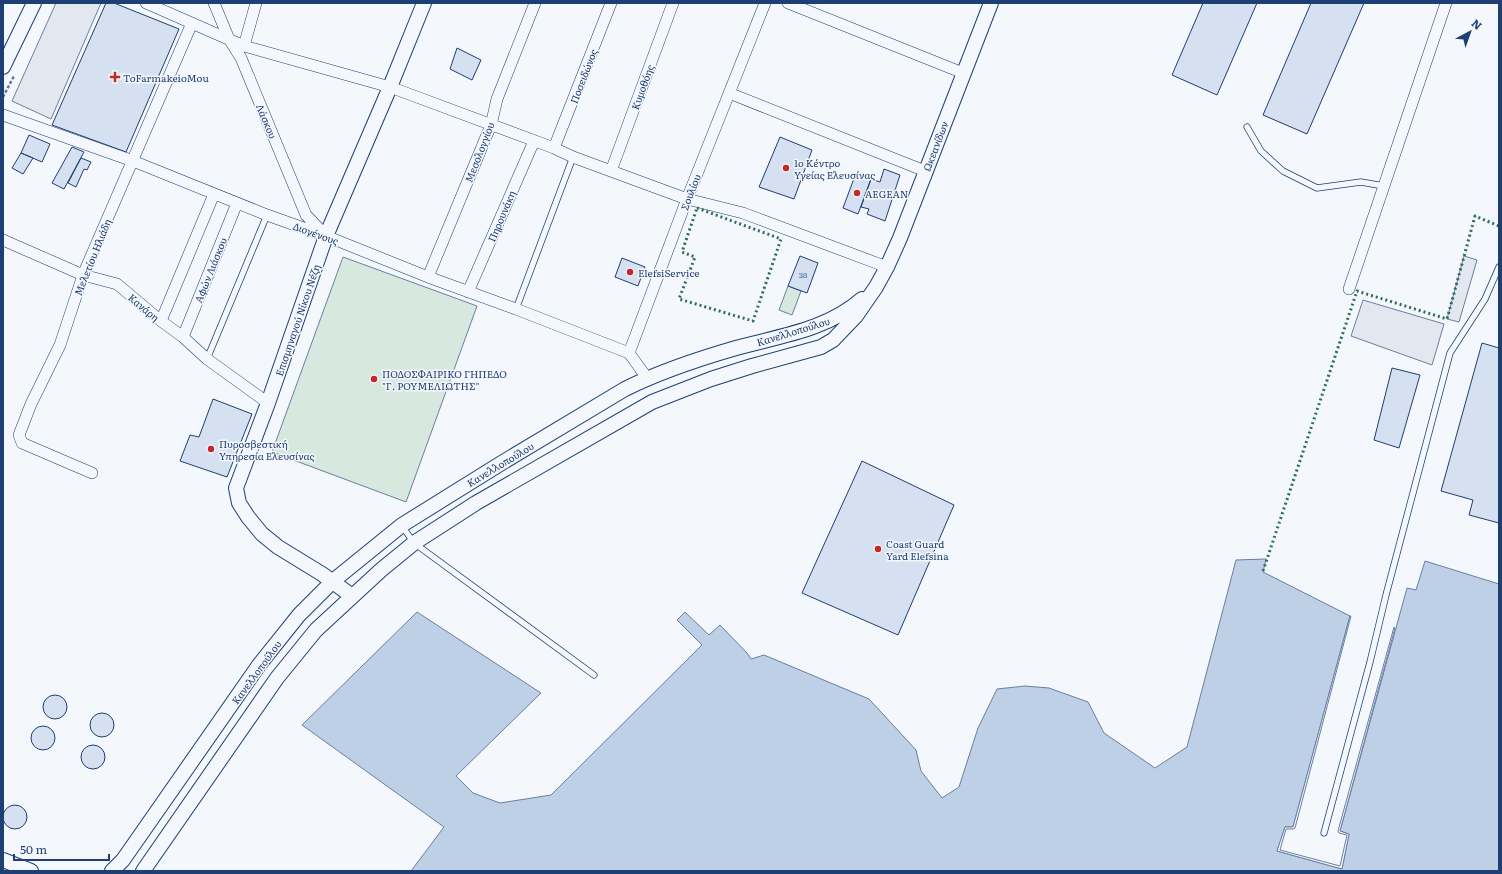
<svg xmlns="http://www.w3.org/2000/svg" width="1502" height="874" font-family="Literata,serif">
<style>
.green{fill:#d7e8df;stroke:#687fa3}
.parking{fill:#e3e8f0;stroke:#687fa3}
.water{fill:#bed0e5;stroke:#687fa3}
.pier{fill:#f4f7fb;stroke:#687fa3}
.building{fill:#d5e0f0;stroke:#1d3f73}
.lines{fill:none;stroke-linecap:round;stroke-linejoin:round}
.service-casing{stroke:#1d3f73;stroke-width:7}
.minor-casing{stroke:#1d3f73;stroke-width:12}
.tertiary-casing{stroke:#1d3f73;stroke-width:16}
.path{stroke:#5e769c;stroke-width:2.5;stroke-dasharray:3 2;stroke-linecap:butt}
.service{stroke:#f4f7fb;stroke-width:5.5}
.minor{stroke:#f4f7fb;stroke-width:11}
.tertiary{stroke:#f4f7fb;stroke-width:14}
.hedge{stroke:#2c6c60;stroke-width:3;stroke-dasharray:2 3;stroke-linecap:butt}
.poi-dot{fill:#c62828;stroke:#f4f7fb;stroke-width:1.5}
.labels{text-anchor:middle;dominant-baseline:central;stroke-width:3;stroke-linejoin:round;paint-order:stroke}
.number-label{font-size:8px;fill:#4b6792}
.street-label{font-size:10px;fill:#1d3f73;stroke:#f4f7fb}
.poi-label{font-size:10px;fill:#1d3f73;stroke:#f4f7fb;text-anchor:start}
</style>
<rect width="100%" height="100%" fill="#f4f7fb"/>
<path class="green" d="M343 257 477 306 406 502 272 452Z
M788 286 801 291 792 315 779 310Z"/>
<path class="parking" d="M56 3H101L51 119 12 101Z
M1464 256 1477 260 1459 322 1447 319Z
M1363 300 1444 324 1432 365 1351 336Z"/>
<path class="water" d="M1266 559 1263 572 1350 616 1293 827H1285L1277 851 1342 869 1349 834 1340 831 1407 588 1416 590 1425 561 1499 584V871H411L444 827 302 725 417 612 541 693 456 776 473 793 500 803 551 795 702 645 677 620 685 612 709 635 720 625 747 653 751 659 764 655 869 699 916 750 921 771 942 798 959 787 978 728 997 689 1025 686 1049 688 1088 702 1104 733 1155 768 1187 747 1236 560Z"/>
<path class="pier" d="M1350 616H1351L1295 828 1293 829H1286L1280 850 1340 866 1347 835 1339 833 1338 831 1394 627 1395 628 1340 831 1349 834 1342 869 1277 851 1285 827H1293Z"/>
<path class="building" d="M106 3H114L179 29 126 152 52 125Z
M1203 3H1257L1217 95 1172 75Z
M1311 3H1364L1307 134 1263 115Z
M457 48 481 60 472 80 450 69Z
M29 135 50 144 42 162 21 153Z
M780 137 812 150 794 199 759 187Z
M72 147 84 152 64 189 52 183Z
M21 153 33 158 23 174 12 168Z
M81 158 91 162 87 170 84 169 76 187 68 183Z
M884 169 900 175 885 221 867 214 869 209 861 207 871 179 880 182Z
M856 173 871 179 858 214 843 208Z
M800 256 818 263 807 293 788 286Z
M622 258 645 267 638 286 615 277Z
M1482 343 1499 348V523L1469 515 1473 500 1441 491Z
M1392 368 1420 375 1399 448 1374 440Z
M213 399 252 414 227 477 180 461 190 435 199 437Z
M862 461 954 505 898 635 802 593Z
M43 707a12 12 0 1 1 24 0a12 12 0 1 1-24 0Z
M90 725a12 12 0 1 1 24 0a12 12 0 1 1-24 0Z
M31 738a12 12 0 1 1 24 0a12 12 0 1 1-24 0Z
M81 757a12 12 0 1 1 24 0a12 12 0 1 1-24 0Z
M3 817a12 12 0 1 1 24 0a12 12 0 1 1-24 0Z"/>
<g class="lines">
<defs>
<path id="service" d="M1247 127 1261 151 1283 171 1317 188 1361 182 1384 186
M516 309 573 157
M207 359 267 215
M402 526 414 543 594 675
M1324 833 1370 662 1386 595 1450 353 1485 299 1499 267"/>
<path id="minor" d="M146 3 244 46 390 87 554 148 573 157 687 199 743 213 887 267
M214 3 229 39 241 58 306 215 324 234
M788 3 963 73
M244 46 256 3
M729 93 925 171
M3 115 133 161 267 215 326 236 428 277 516 309 629 353
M554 148 611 3
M611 171 673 3
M3 240 83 275 117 284 161 321 183 337 207 359 268 403
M428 277 491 125 497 99 535 3
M1349 289 1446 3
M468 292 534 141
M161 321 214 194
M183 337 237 203
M647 378 629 353 687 199 765 3
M92 473 22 443 19 435 31 404 60 345 83 275 192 23"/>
<path id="tertiary" d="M3 67 34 3
M352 596 322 574 278 547 262 534 248 517 239 503 236 488 268 403 326 236 390 87 424 3
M3 860 31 871
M112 871 123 860 259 665 299 615 333 581 402 525 500 464 625 389C661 371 698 359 736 348 780 336 827 330 862 299
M143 871 277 678 316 630 381 570 414 543 476 503 652 402 711 379 752 366 821 347 833 340 856 316 876 287 887 267 900 238 991 3"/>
</defs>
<use href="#service" class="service-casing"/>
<use href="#minor" class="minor-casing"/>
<use href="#tertiary" class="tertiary-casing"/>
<path class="path" d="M3 97 14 76"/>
<use href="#service" class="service"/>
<use href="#minor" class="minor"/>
<use href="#tertiary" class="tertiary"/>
<path class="hedge" d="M697 208 781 239 753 321 679 299 695 257 682 252Z
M1263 571 1357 291 1447 319 1475 216 1499 226"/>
</g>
<g class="poi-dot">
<path d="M113 71h4v4h4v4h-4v4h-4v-4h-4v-4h4z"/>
<circle cx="786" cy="168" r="4"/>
<circle cx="857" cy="193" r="4"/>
<circle cx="630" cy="272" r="4"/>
<circle cx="374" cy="379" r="4"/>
<circle cx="211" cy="449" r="4"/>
<circle cx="878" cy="549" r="4"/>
</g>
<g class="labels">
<g class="number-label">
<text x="803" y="274">38</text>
</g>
<g class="street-label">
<text transform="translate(583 76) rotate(-69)">Ποσειδώνος</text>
<text transform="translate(642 87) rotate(-70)">Κυμοθόης</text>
<text transform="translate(267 121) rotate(67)">Λάσκου</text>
<text transform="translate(935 146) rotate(-69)">Ωκεανίδων</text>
<text transform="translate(479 152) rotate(-69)">Μεσολογγίου</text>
<text transform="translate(690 192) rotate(-69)">Σουλίου</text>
<text transform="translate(501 216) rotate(-67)">Πηρουνάκη</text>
<text transform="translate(316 233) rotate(20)">Διογένους</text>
<text transform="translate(92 257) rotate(-68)">Μελετίου Ηλιάδη</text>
<text transform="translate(210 270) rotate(-68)">Αφών Λιάσκου</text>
<text transform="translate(144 307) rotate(40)">Κανάρη</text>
<text transform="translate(297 320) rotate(-71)">Επισμηναγού Νίκου Νέζη</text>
<text transform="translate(793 331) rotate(-17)">Κανελλοπούλου</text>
<text transform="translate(500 464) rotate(-31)">Κανελλοπούλου</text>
<text transform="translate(256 672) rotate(-54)">Κανελλοπούλου</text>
</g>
<g class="poi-label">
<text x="123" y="77">ToFarmakeioMou</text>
<text x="794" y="162">1ο Κέντρο<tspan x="794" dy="12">Υγείας Ελευσίνας</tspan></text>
<text x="865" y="193">AEGEAN</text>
<text x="638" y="272">ElefsiService</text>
<text x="382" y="373">ΠΟΔΟΣΦΑΙΡΙΚΟ ΓΗΠΕΔΟ<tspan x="382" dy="12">"Γ. ΡΟΥΜΕΛΙΩΤΗΣ"</tspan></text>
<text x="219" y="443">Πυροσβεστική<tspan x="219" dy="12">Υπηρεσία Ελευσίνας</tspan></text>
<text x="886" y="543">Coast Guard<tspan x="886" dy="12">Yard Elefsina</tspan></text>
</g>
</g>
<rect width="1502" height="874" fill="none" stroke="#1d3f73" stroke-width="8"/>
<g transform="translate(1470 32) rotate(41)" stroke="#f4f7fb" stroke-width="3" paint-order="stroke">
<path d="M0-3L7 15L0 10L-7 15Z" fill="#1d3f73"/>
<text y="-6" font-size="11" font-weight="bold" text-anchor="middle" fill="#1d3f73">N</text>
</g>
<path d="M14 854v6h95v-6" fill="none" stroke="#1d3f73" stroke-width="2"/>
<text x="20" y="854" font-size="12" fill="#1d3f73" stroke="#f4f7fb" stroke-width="3" paint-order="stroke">50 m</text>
</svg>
